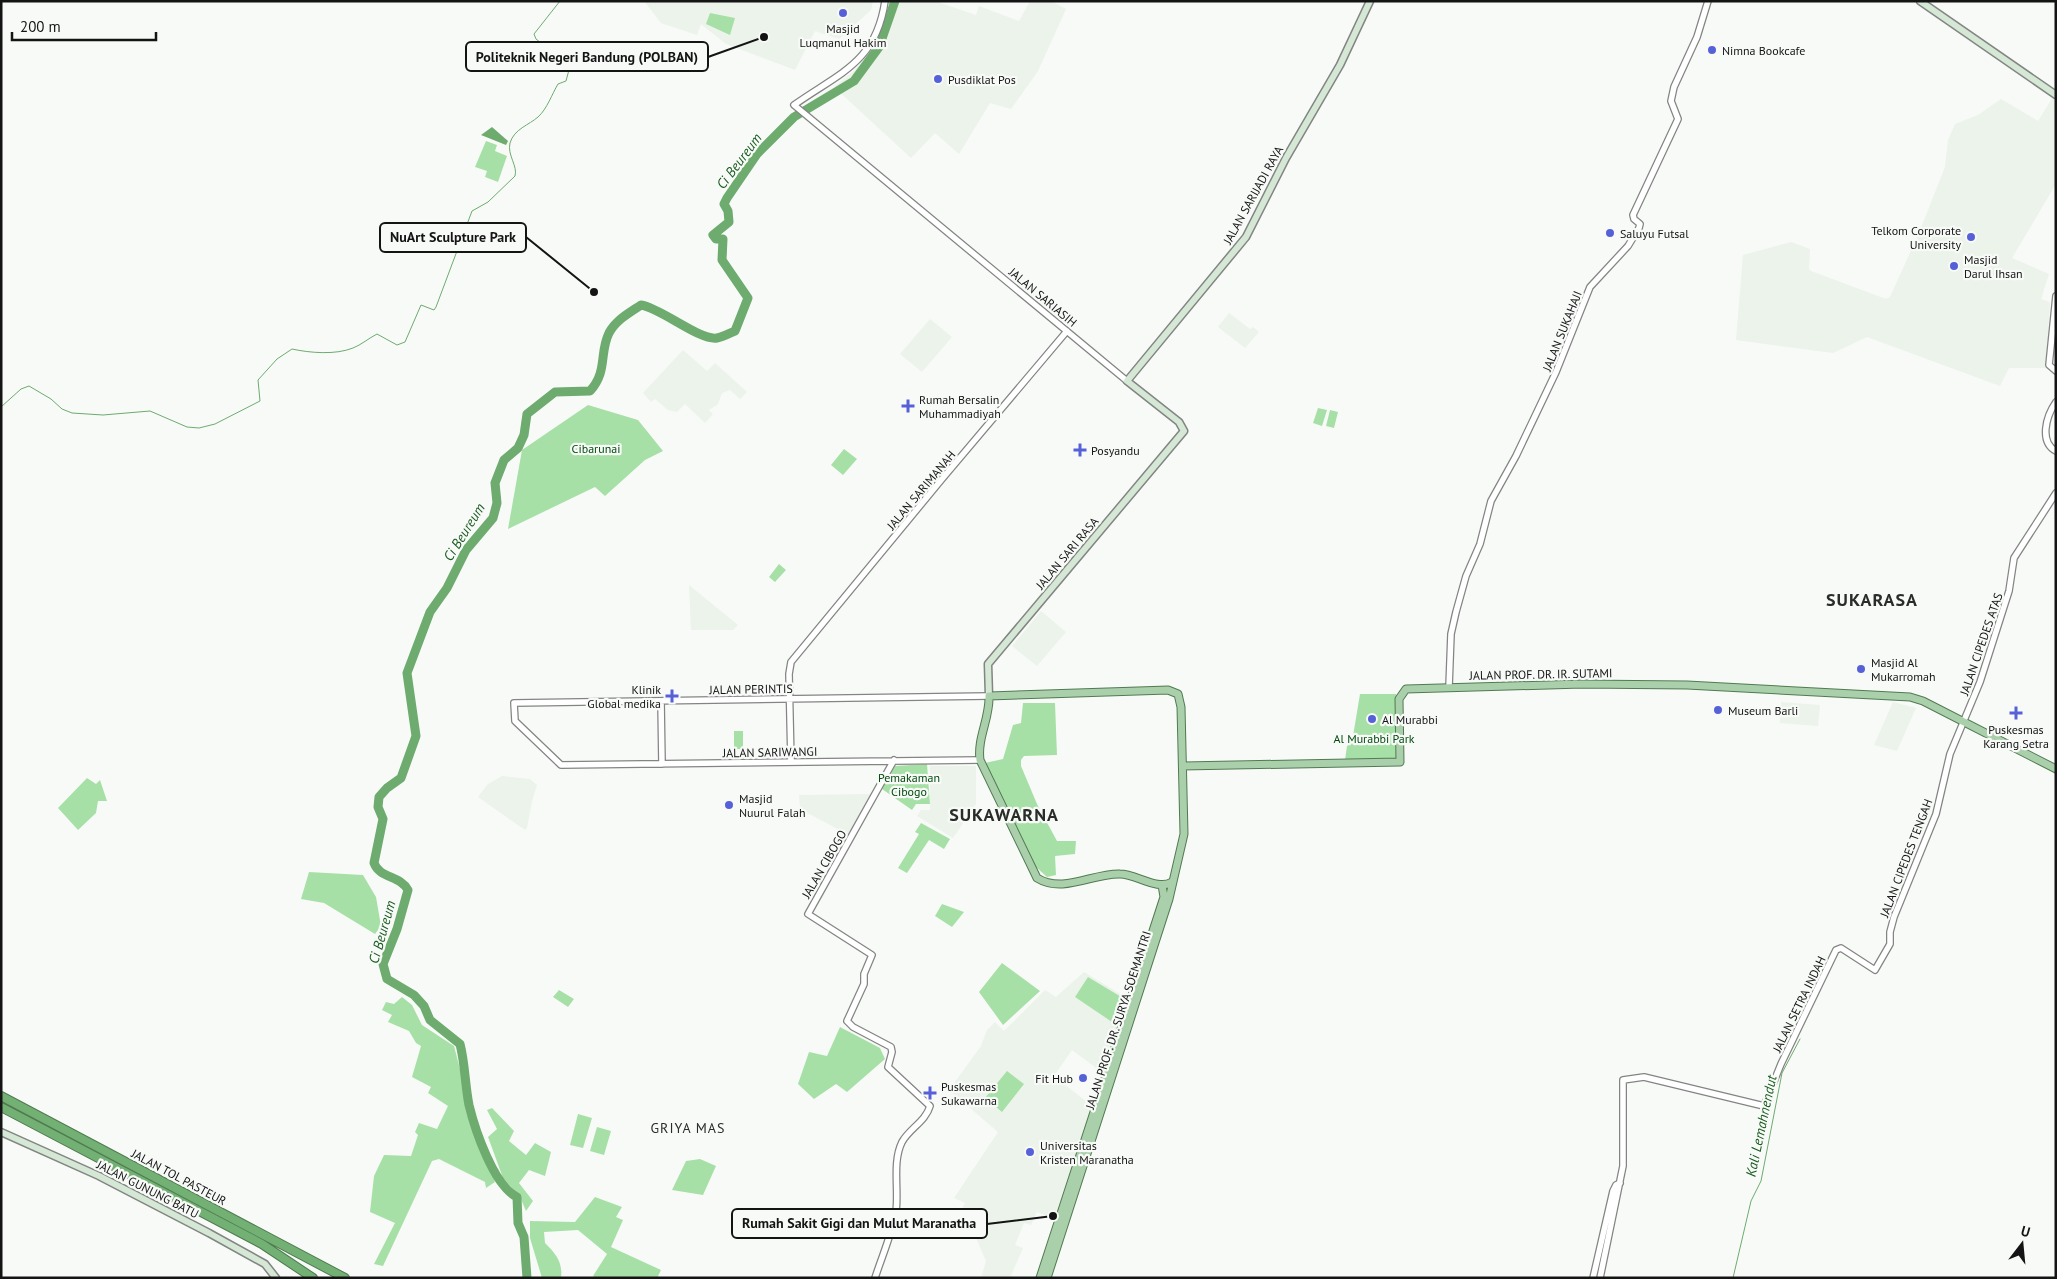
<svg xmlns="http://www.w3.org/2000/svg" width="2057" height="1279" font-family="'PT Sans',sans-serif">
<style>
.built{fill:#ebf3ea}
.green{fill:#a7e0a7}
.water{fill:#6dab6e}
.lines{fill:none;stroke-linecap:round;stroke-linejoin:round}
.stream{stroke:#6dab6e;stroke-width:1}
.river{stroke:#6dab6e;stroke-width:9}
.tertiary-casing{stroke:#838583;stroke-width:8}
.secondary-casing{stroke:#838583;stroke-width:9}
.primary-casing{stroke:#517a51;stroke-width:9}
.motorway-casing{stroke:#517a51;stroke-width:10}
.tertiary{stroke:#fff;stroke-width:5.5}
.secondary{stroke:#d5e8d5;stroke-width:6}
.primary{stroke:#aad0ab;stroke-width:7}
.motorway{stroke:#72b173;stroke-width:8}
.poi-dot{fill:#5661d8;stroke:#f8faf8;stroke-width:2}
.labels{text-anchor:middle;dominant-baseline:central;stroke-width:4.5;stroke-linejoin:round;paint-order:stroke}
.poi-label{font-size:12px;fill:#131413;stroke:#f8faf8;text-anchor:start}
.street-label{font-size:12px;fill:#131413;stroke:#f8faf8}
.park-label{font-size:12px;fill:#024a0e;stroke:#f8faf8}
.water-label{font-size:14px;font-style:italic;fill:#1a5b20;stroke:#f8faf8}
.neighbourhood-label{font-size:14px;letter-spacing:1px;fill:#2a2c2a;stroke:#f8faf8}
.district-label{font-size:18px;font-weight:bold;letter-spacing:1px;fill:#2a2c2a;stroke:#f8faf8}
.leader{fill:none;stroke:#131413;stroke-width:2}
.callout-dot{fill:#131413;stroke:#f8faf8;stroke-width:2}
.callout{fill:#f8faf8;stroke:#131413;stroke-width:2}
.callout-label{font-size:14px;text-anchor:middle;font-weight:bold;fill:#131413}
</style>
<rect width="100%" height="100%" fill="#f8faf8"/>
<path class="built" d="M644 1H873L871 10 839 39 815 31 795 70 726 44 701 24 697 35 661 23Z
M890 1H935L976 15 979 6 1019 21 1030 1H1051L1066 9 1038 71 1011 109 990 103 959 154 935 133 911 158 834 87 855 70 877 42 888 15Z
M2053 97 2056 99V184L2012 258 2049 274 2041 299 2050 302 2046 368H2009L2000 386 1867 337 1833 353 1736 340 1743 255 1791 242 1810 249 1809 269 1811 271 1886 299 1890 297 1919 233 1945 167 1948 140 1955 124 1978 115 2001 99 2038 121Z
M1229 313 1250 329 1253 327 1259 332 1245 348 1218 327Z
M930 319 952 337 922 372 900 354Z
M683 350 707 371 715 363 747 392 740 399 730 390 722 393 718 404 709 410 713 414 705 423 685 404 677 412 668 410 655 399 651 402 643 393Z
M689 585 738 625 733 630H691Z
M1041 611 1066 632 1037 666 1012 646Z
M1781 702 1820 705 1818 726 1780 723Z
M1893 702 1916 708 1897 751 1874 745Z
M930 766H976V804L953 838 917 816 921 810H930Z
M502 776 530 779 537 785 532 801 527 828 525 830 478 797 488 784Z
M872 794 849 835 800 809 799 795Z
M1084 972 1127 998 1103 1073 1072 1050 1054 1076 1092 1106 1054 1219 1037 1212 1031 1225 1024 1223 1015 1245 1023 1248 1010 1278H981L986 1261 972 1229 956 1219 965 1203 954 1198 998 1132 949 1090 981 1046 987 1030 995 1022 1004 1031 1045 990 1056 997Z"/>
<path class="green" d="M710 13 735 18 730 35 706 24Z
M486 141 497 145 495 151 507 156 498 182 485 177 487 171 475 167Z
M588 405 638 420 663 451 645 460 605 496 595 487 508 529 522 450Z
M1318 408 1327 410 1322 426 1313 423Z
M1330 410 1338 412 1334 428 1326 426Z
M844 449 857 459 843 475 831 465Z
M779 564 786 570 775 582 769 577Z
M1360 694H1396L1397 760H1345L1347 746 1352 742Z
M1023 703H1055L1057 755 1024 756 1021 760V766L1037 804 1057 841H1076L1075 854 1055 856 1056 875 1047 877 1036 867 985 763 1003 759 1013 725 1021 723Z
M734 731H743V749H734Z
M927 764 930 804H916L912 810 882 789 895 766Z
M87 778 96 784 100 780 107 801H98L96 813 78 830 58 808Z
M921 823 950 839 944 849 929 840 907 873 898 868 919 834 915 832Z
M309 872 363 875 376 897 381 926 375 934 324 903 301 899Z
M942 904 964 912 952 927 935 916Z
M1002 963 1040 991 1003 1025 979 992Z
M1088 977 1123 998 1115 1024 1075 997Z
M559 990 574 999 568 1007 553 997Z
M402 997 412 1005 422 1025 454 1046 472 1115 495 1182 486 1188 485 1182 439 1159 432 1161 383 1266 374 1264 395 1223 370 1212 374 1176 384 1155 411 1156 418 1135 415 1132 419 1123 437 1129 448 1106 428 1093 431 1087 412 1077 421 1046 416 1043 409 1031 388 1022 392 1015 382 1010 386 1002 394 1004Z
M840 1027 880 1048 885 1059 847 1092 836 1084 814 1099 798 1084 809 1052 827 1056Z
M1007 1071 1024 1084 1002 1112 985 1098Z
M492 1108 514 1131 509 1141 526 1155 535 1143 551 1152 545 1176 529 1170 519 1183 533 1201 526 1211 520 1197 503 1178 488 1137 497 1129 487 1110Z
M578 1114 592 1118 583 1148 570 1145Z
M597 1127 611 1131 604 1155 590 1151Z
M700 1159 716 1166 703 1195 672 1190 686 1161Z
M595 1197 622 1207 616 1217 623 1220 611 1247 661 1270 658 1276 661 1278H596L593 1276 607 1254 578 1230 544 1232 545 1243C556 1254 563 1262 561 1278H542L530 1238V1221L575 1222Z"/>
<path class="water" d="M492 127 508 141 506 145 481 135Z"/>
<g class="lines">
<path class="stream" d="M1 407 21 389 29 386 51 399 62 409 72 413 103 415 150 411 187 427 199 428 215 424 260 401 258 380 277 359 292 349C310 353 336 355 353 348 361 345 369 338 377 334L397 345 405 342 421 305 434 310 436 307 472 211 488 202 515 176C518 166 507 155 510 143 514 129 529 125 538 117 547 109 552 94 558 84L566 81 570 66 536 39 534 34 560 1
M1733 1278 1751 1201 1761 1181 1782 1073 1800 1039"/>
<path class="river" d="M527 1278 524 1237 518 1223 517 1197C494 1186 475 1130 469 1105 465 1085 465 1063 460 1044L430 1020 424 1006 414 995 387 979 383 964 397 929 408 890C400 875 380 879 374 863L383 819 378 807 379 797 387 788 401 778 416 736 407 673 430 612 447 588 466 550 493 518 497 503 495 483 504 460 518 448 524 435 527 414 555 392 590 391C608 371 599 353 609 333 616 320 629 313 641 305 661 308 700 341 717 338 723 337 730 333 735 331L748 298 722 260 723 239H716L713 235 729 222 728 211 724 204 727 198 757 154 794 117 854 81 879 47 895 1"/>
<defs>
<path id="tertiary" d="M885 1C876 63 839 73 794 105L1127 381
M2056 296 2049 365 2056 371
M2056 402C2046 416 2039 442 2056 451
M1449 687 1451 634 1456 612 1466 576 1480 544 1491 501 1516 456 1556 372 1590 287 1628 246 1639 228 1640 224 1634 219 1633 215 1678 119 1671 101 1674 87 1697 37 1708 1
M661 701 662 764
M980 760 561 765 515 721 514 703 989 696
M791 762 789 674 791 662 942 479 1067 331
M875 1278C882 1256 892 1234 896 1211 899 1190 892 1162 902 1142 909 1129 926 1121 930 1106L888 1067 892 1052 891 1047 853 1027 847 1021 864 984V974L872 955 808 914 894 760
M1593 1278 1613 1191 1616 1185 1620 1183
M1600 1278 1623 1166V1080L1644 1077 1764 1106 1781 1064 1836 950 1841 948 1875 970 1890 944V932L1894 917 1936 814 1950 754 1980 682 2009 591 2014 558 2056 493"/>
<path id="secondary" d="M1920 1 2056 95
M989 696 988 664 1184 431 1179 422 1127 381 1246 237 1286 158 1340 65 1370 1
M1 1132 99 1176 209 1233 265 1264 276 1278"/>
<path id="primary" d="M1183 766 1400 762 1399 699 1406 689 1582 684 1687 685 1910 697 1923 701 2056 769
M1040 1278 1164 897 1162 885
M1047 1278 1169 899 1184 834 1181 707 1178 694 1168 690 989 696C990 718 977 738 980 760L1037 878C1063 894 1093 873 1120 874 1136 874 1158 891 1172 882"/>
<path id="motorway" d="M1 1096 345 1278
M1 1107 262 1244 313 1278"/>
</defs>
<use href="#tertiary" class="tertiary-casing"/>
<use href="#secondary" class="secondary-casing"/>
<use href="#primary" class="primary-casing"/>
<use href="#motorway" class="motorway-casing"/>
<use href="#tertiary" class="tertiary"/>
<use href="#secondary" class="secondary"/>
<use href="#primary" class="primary"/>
<use href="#motorway" class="motorway"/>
</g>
<g class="poi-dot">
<circle cx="843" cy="13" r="5"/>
<circle cx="1712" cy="50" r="5"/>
<circle cx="938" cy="79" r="5"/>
<circle cx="1610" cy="233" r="5"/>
<circle cx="1971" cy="237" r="5"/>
<circle cx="1954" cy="266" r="5"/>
<path d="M905.5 398.5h5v5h5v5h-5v5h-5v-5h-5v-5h5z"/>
<path d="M1077.5 442.5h5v5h5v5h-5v5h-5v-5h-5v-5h5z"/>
<circle cx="1861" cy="669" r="5"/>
<path d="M669.5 688.5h5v5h5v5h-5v5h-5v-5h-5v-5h5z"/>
<circle cx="1718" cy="710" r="5"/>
<path d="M2013.5 705.5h5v5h5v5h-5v5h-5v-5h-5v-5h5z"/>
<circle cx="1372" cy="719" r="5"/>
<circle cx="729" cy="805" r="5"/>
<circle cx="1083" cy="1078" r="5"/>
<path d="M927.5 1085.5h5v5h5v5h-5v5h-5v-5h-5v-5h5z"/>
<circle cx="1030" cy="1152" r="5"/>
</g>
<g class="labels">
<g class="poi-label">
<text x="843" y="28" text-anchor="middle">Masjid<tspan x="843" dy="14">Luqmanul Hakim</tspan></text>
<text x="1722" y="50">Nimna Bookcafe</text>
<text x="948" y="79">Pusdiklat Pos</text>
<text x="1961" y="230" text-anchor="end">Telkom Corporate<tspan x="1961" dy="14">University</tspan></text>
<text x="1620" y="233">Saluyu Futsal</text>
<text x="1964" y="259">Masjid<tspan x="1964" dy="14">Darul Ihsan</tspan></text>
<text x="919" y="399">Rumah Bersalin<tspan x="919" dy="14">Muhammadiyah</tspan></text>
<text x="1091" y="450">Posyandu</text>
<text x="1871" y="662">Masjid Al<tspan x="1871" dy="14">Mukarromah</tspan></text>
<text x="661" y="689" text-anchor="end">Klinik<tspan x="661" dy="14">Global medika</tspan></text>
<text x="1728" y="710">Museum Barli</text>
<text x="1382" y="719">Al Murabbi</text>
<text x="2016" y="729" text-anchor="middle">Puskesmas<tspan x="2016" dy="14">Karang Setra</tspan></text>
<text x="739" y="798">Masjid<tspan x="739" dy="14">Nuurul Falah</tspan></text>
<text x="1073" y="1078" text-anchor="end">Fit Hub</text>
<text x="941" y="1086">Puskesmas<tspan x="941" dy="14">Sukawarna</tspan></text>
<text x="1040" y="1145">Universitas<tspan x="1040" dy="14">Kristen Maranatha</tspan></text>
</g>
<g class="street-label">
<text transform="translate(1253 195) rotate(-61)">JALAN SARIJADI RAYA</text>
<text transform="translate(1043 297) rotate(40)">JALAN SARIASIH</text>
<text transform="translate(1562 331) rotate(-68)">JALAN SUKAHAJI</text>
<text transform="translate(921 490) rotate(-50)">JALAN SARIMANAH</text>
<text transform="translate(1067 553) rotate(-50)">JALAN SARI RASA</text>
<text transform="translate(1981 644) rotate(-71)">JALAN CIPEDES ATAS</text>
<text transform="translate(1541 674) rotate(-1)">JALAN PROF. DR. IR. SUTAMI</text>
<text transform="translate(751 689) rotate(-1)">JALAN PERINTIS</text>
<text transform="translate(770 752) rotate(-1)">JALAN SARIWANGI</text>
<text transform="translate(1906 858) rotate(-69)">JALAN CIPEDES TENGAH</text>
<text transform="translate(824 864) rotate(-60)">JALAN CIBOGO</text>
<text transform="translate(1799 1004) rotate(-64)">JALAN SETRA INDAH</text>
<text transform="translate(1118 1020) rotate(-72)">JALAN PROF. DR. SURYA SOEMANTRI</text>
<text transform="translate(179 1177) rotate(28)">JALAN TOL PASTEUR</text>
<text transform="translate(148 1189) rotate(27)">JALAN GUNUNG BATU</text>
</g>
<g class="park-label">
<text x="596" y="448">Cibarunai</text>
<text x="1374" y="738">Al Murabbi Park</text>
<text x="909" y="777">Pemakaman<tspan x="909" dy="14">Cibogo</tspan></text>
</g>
<g class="water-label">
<text transform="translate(739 161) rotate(-53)">Ci Beureum</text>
<text transform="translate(464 532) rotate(-58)">Ci Beureum</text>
<text transform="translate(382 932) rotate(-74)">Ci Beureum</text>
<text transform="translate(1761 1126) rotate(-78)">Kali Lemahnendut</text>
</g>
<g class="neighbourhood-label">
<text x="688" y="1128">GRIYA MAS</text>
</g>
<g class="district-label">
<text x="1872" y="599">SUKARASA</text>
<text x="1004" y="814">SUKAWARNA</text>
</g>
</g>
<path class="leader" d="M764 37L708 57M594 292L526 237M1053 1216L987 1224"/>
<g class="callout-dot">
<circle cx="764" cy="37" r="5"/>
<circle cx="594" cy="292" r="5"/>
<circle cx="1053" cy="1216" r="5"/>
</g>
<g class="callout">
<rect x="466" y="42" width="242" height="29" rx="5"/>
<rect x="380" y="223" width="146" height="29" rx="5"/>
<rect x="732" y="1209" width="255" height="29" rx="5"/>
</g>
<g class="callout-label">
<text x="587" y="62">Politeknik Negeri Bandung (POLBAN)</text>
<text x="453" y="242">NuArt Sculpture Park</text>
<text x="859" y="1228">Rumah Sakit Gigi dan Mulut Maranatha</text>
</g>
<rect width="2057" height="1279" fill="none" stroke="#131413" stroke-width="5"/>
<g transform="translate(2022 1244) rotate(16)" stroke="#f8faf8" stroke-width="4" paint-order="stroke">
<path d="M0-4L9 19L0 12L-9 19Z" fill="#131413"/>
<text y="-8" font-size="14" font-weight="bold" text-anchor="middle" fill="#131413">U</text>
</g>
<path d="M12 32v8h144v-8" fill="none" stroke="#131413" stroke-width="2.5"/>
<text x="20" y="32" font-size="15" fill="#131413" stroke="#f8faf8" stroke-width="4" paint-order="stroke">200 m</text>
</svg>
